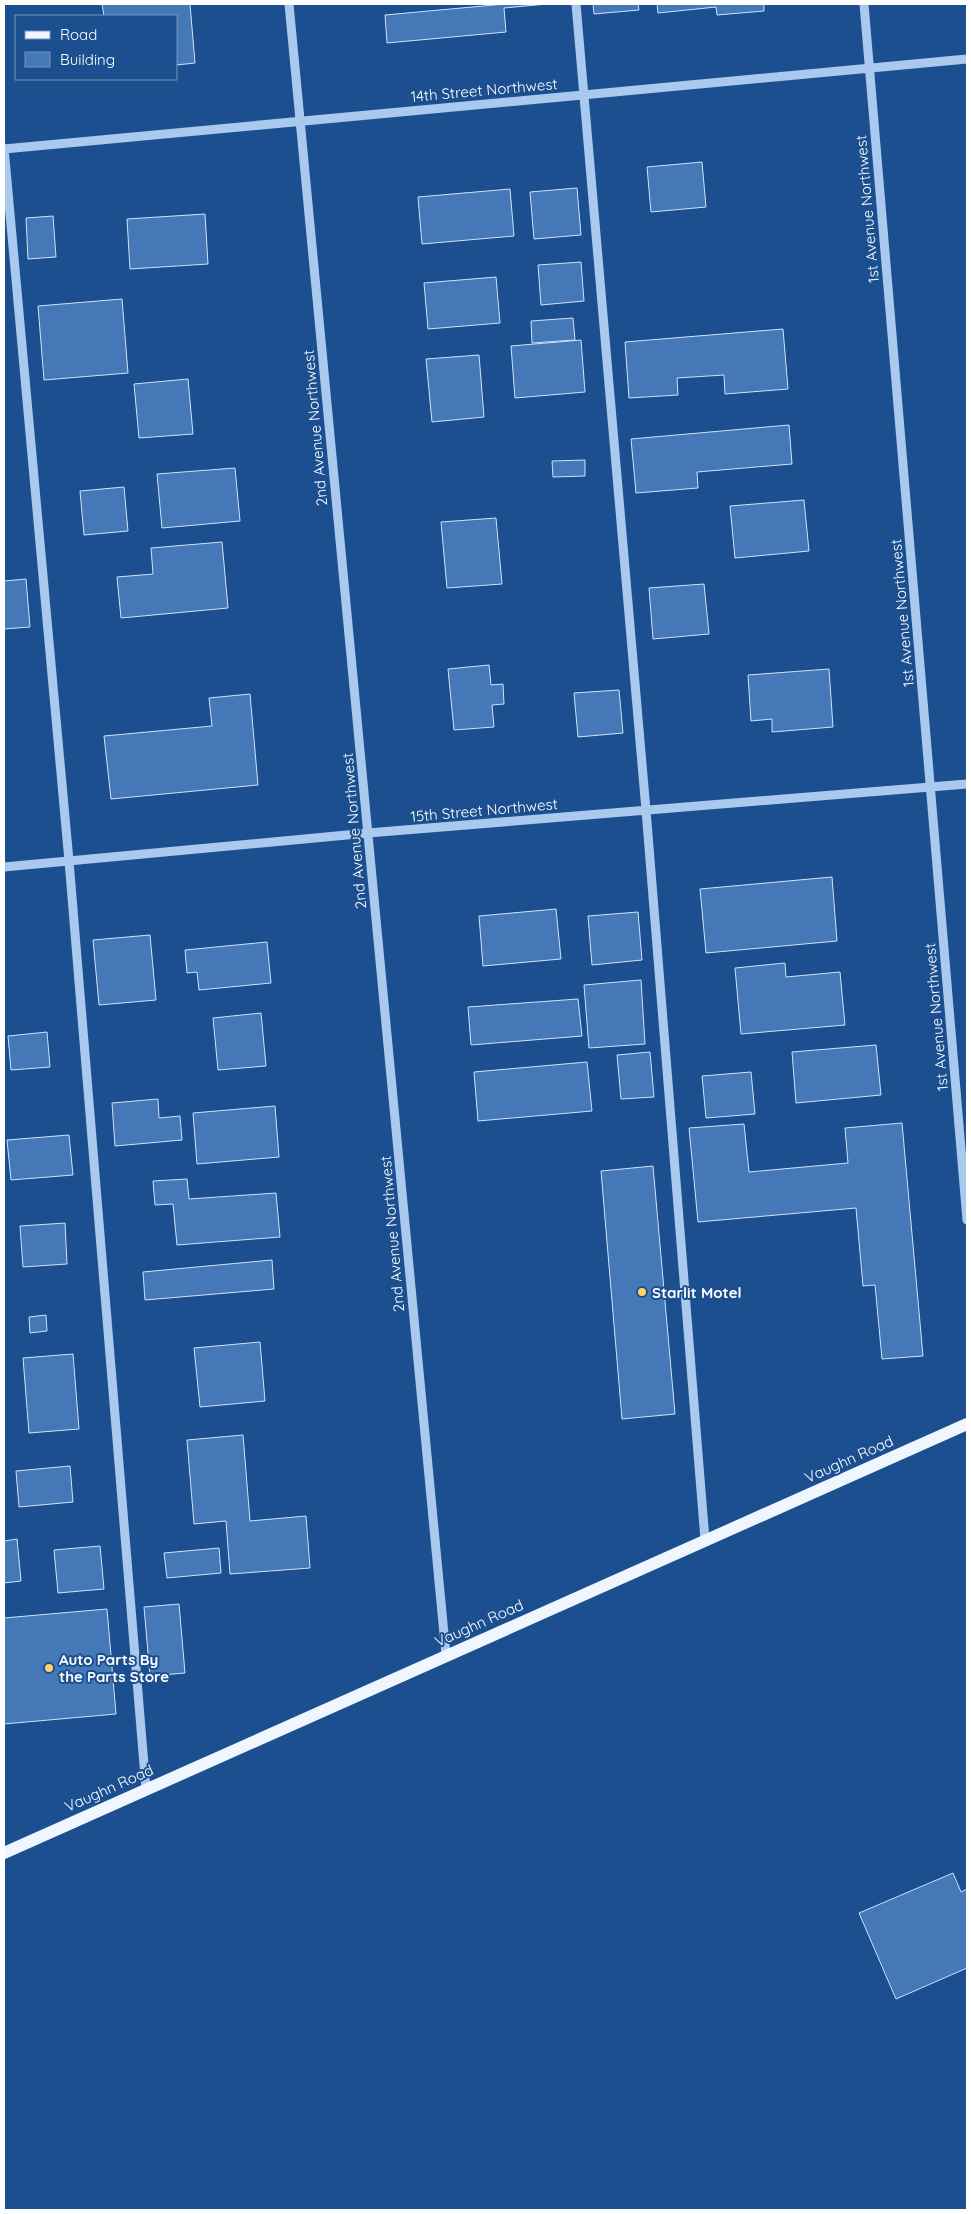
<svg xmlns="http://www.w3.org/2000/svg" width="971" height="2214" font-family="Quicksand,sans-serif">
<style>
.building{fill:#4478b7;stroke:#cfe3fa}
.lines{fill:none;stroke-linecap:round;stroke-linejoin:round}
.minor{stroke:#a9c9ee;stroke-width:9}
.major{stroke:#f0f6ff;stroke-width:12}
.poi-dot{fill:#ffd166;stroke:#1b4f8f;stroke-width:2}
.labels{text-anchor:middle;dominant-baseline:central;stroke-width:4;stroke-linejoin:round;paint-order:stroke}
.street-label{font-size:15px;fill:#fff;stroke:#1b4f8f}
.poi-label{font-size:15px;font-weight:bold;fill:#fff;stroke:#1b4f8f;text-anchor:start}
</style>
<rect width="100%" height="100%" fill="#1b4f8f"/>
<path class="building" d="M102 4H190L195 63 176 65V16H104Z
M505 4H547L504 8 506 32 387 43 385 15Z
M593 4H638L639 10 594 14Z
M657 4H764V11L717 15 716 7 658 13Z
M702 162 706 207 651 212 647 167Z
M577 188 581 235 534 239 530 192Z
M510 189 514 236 422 244 418 197Z
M205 214 208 264 130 269 127 219Z
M53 216 56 257 28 259 26 218Z
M581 262 584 301 541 305 538 265Z
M496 277 500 323 428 329 424 283Z
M122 299 128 373 44 380 38 306Z
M573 318 575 340 532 343 531 321Z
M783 329 788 389 725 394 724 375 677 378 678 395 629 398 625 342Z
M581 340 585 392 515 398 511 346Z
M479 355 484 417 432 422 426 359Z
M188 379 193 434 139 438 134 384Z
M789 425 792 464 697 472 698 488 636 493 631 439Z
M585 460V476L553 477 552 461Z
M235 468 240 521 162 528 157 474Z
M124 487 128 531 84 535 80 491Z
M804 500 809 551 735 558 730 506Z
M496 518 502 584 447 588 441 522Z
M222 542 228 608 121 618 117 577 153 574 151 548Z
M26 579 30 627 4 629V581Z
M704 584 709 634 653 639 649 588Z
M489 665 491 685 503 684 504 704 492 705 494 727 454 730 448 669Z
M829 669 833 727 772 732V719L751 721 748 675Z
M619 690 623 733 578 737 574 693Z
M250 694 258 785 111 799 104 736 212 726 209 698Z
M832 877 837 941 706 953 700 889Z
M556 909 561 959 483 966 479 916Z
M638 912 642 960 592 965 588 916Z
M150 935 156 1000 99 1005 93 940Z
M267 942 271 983 199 990 197 972 187 973 185 950Z
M785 963 786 977 840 972 845 1025 741 1034 735 968Z
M641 980 645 1044 589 1048 584 985Z
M578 999 582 1036 471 1045 468 1007Z
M261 1013 266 1066 218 1070 213 1018Z
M47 1032 50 1067 11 1070 8 1036Z
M876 1045 881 1095 796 1103 792 1052Z
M650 1052 654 1097 621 1099 617 1055Z
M587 1062 592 1111 478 1121 474 1072Z
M751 1072 755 1114 706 1118 702 1076Z
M158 1099 159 1118 180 1116 182 1140 115 1146 112 1103Z
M275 1106 279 1157 197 1164 193 1113Z
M902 1123 923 1356 882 1359 875 1285 863 1286 856 1208 698 1222 689 1128 744 1124 749 1172 848 1163 845 1128Z
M69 1135 73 1175 11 1180 7 1140Z
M653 1166 675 1414 622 1419 601 1171Z
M187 1179 189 1199 276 1193 280 1237 177 1245 173 1204 155 1205 153 1181Z
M65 1223 67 1264 23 1267 20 1226Z
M272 1260 274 1289 145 1300 143 1272Z
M46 1315 47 1331 30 1333 29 1317Z
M260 1342 265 1401 200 1407 194 1348Z
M73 1354 79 1429 29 1433 23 1358Z
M243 1435 250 1521 306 1516 310 1568 230 1574 226 1521 194 1524 187 1440Z
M70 1466 73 1502 19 1507 16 1471Z
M17 1539 21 1581 4 1583V1541Z
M100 1546 104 1589 58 1593 54 1550Z
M219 1548 221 1573 167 1578 164 1553Z
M179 1604 185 1673 150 1676 144 1607Z
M107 1609 116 1714 4 1724V1618Z
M953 1873 961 1892 967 1889V1968L896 1999 859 1913Z"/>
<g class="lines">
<path class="minor" d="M289 4 446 1655
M576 4 646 810 705 1540
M864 4 967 1220
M4 148 69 861 146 1789
M4 149 967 59
M4 867 368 833 967 784"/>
<path class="major" d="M4 1853 967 1424"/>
</g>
<g class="poi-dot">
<circle cx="642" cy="1292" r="5"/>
<circle cx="49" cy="1668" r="5"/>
</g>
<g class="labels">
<g class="street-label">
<text transform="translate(484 90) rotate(-5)">14th Street Northwest</text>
<text transform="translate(867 209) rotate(-95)">1st Avenue Northwest</text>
<text transform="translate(315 428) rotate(-95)">2nd Avenue Northwest</text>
<text transform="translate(902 613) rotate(-95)">1st Avenue Northwest</text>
<text transform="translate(484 810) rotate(-5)">15th Street Northwest</text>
<text transform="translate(354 831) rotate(-95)">2nd Avenue Northwest</text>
<text transform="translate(936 1017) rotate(-95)">1st Avenue Northwest</text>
<text transform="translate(392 1234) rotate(-95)">2nd Avenue Northwest</text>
<text transform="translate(849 1459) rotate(-24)">Vaughn Road</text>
<text transform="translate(479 1623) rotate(-24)">Vaughn Road</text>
<text transform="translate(109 1788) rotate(-24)">Vaughn Road</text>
</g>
<g class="poi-label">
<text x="652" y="1292">Starlit Motel</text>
<text x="59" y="1659">Auto Parts By<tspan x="59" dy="17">the Parts Store</tspan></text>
</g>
</g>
<rect width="971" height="2214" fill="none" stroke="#ffffff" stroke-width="10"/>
<rect x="15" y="15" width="162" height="65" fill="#1b4f8f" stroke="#7695bc"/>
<rect x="25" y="31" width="25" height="8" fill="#f0f6ff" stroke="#7695bc"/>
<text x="60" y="40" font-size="15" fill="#ffffff">Road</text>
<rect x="25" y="52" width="25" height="15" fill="#4478b7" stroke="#7695bc"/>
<text x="60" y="65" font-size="15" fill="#ffffff">Building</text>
</svg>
